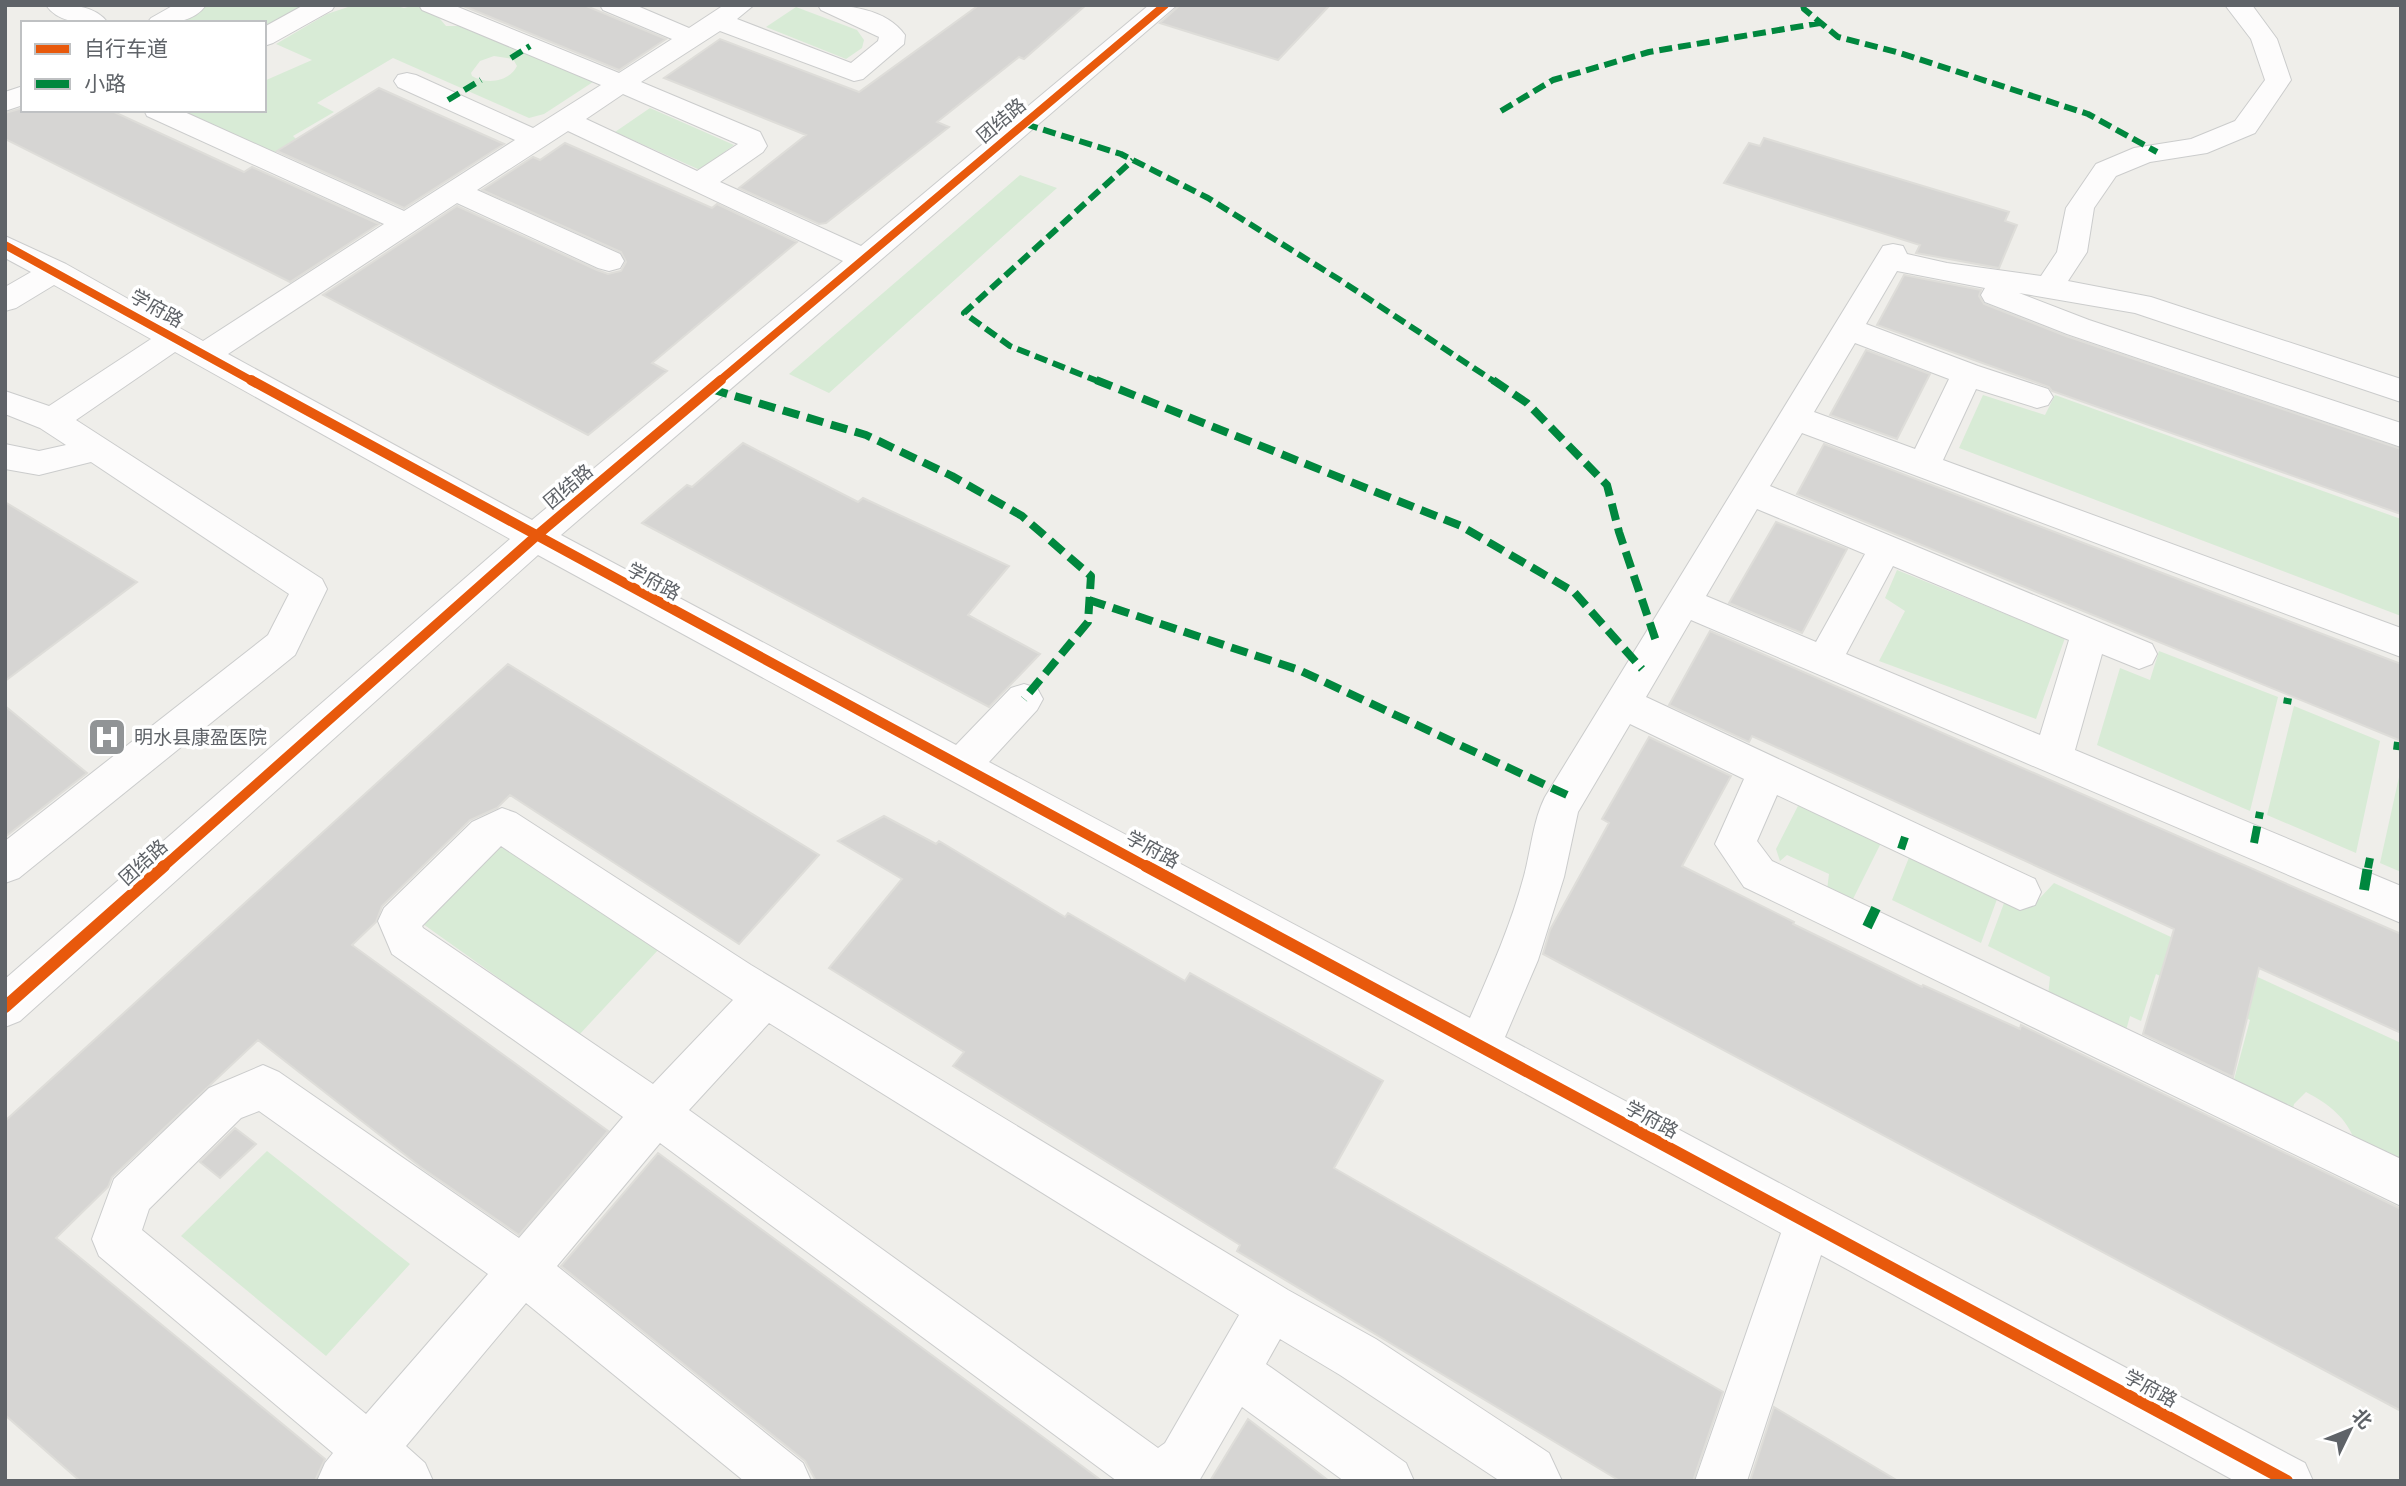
<svg xmlns="http://www.w3.org/2000/svg" width="2406" height="1486" font-family="'Asap Condensed','Noto Sans SC',sans-serif">
<style>
.green{fill:#d8ebd6;fill-rule:evenodd}
.building{fill:#d6d5d3;stroke:#deddd9;stroke-width:2}
.lines{fill:none;stroke-linecap:round;stroke-linejoin:round}
.minor-casing{stroke:#cbcccc;stroke-width:2}
.minor{fill:#fdfcfc;fill-rule:evenodd}
.quiet-far2{stroke:#00873e;stroke-width:6;stroke-dasharray:13 6;stroke-linecap:butt}
.quiet-far1{stroke:#00873e;stroke-width:8;stroke-dasharray:17 8;stroke-linecap:butt}
.quiet{stroke:#00873e;stroke-width:10;stroke-dasharray:21 10;stroke-linecap:butt}
.cycleway-far2-casing{stroke:#fff;stroke-width:11}
.cycleway-far1-casing{stroke:#fff;stroke-width:14}
.cycleway-casing{stroke:#fff;stroke-width:17}
.cycleway-far2{stroke:#e8590c;stroke-width:8}
.cycleway-far1{stroke:#e8590c;stroke-width:10}
.cycleway{stroke:#e8590c;stroke-width:12}
.labels{text-anchor:middle;dominant-baseline:central;stroke-width:7;stroke-linejoin:round;paint-order:stroke}
.street-label{font-size:19px;fill:#5f6368;stroke:#fff}
.poi-label{font-size:19px;fill:#5f6368;stroke:#fff;text-anchor:start}
</style>
<rect width="100%" height="100%" fill="#efeeea"/>
<path class="green" d="M206 5H310L264 30V23H173Z
M354 5H393L404 8 416 5 435 13 446 26H462L593 82 544 114 529 118 393 58 317 103 334 112 293 136 297 140 270 156 171 110H264V81L312 60 276 44 327 14ZM494 56 513 59 517 66C509 82 487 85 472 76L471 73 480 61Z
M796 7 857 30 864 40 862 48 846 59 766 27Z
M650 108 734 145 700 170 615 132Z
M1020 175 1057 188 829 393 789 374Z
M1983 395 2045 415 2055 395 2401 519V616L1959 448Z
M1897 570 2065 638 2036 719 1879 661 1905 611 1885 598Z
M2159 651 2278 697 2250 811 2097 745 2120 668 2150 680Z
M2294 706 2380 741 2356 853 2267 815Z
M2401 768V872L2380 863Z
M1800 802 1883 839 1852 901 1827 890 1829 874 1787 855 1780 861 1776 849Z
M498 842 659 949 579 1035 416 919Z
M1912 850 2000 891 1981 943 1892 900Z
M2054 883 2401 1043V1164L2356 1143C2346 1117 2330 1105 2306 1092L2294 1104 2291 1117 2232 1087 2250 1020 2156 974 2141 1021 2130 1016 2125 1034 2048 996 2050 977 1988 946 2007 895 2038 900Z
M267 1151 410 1264 326 1356 181 1236Z"/>
<path class="building" d="M461 5H584L666 39 619 70Z
M979 5H1086L1024 59 1019 57 937 122 949 127 826 223 819 224 739 188 806 135 664 78 720 39 859 92Z
M1180 5H1330L1278 60 1160 23Z
M379 88 504 144 404 208 277 151Z
M23 108V110H110L244 172 252 167 379 224 290 282 5 139V113Z
M1764 138 2009 212 2005 221 2017 225 1999 268 1916 253 1920 245 1724 183 1749 143 1760 146Z
M565 143 712 208 717 204 797 242 652 363 667 371 588 435 323 295 457 206 597 270 608 274 621 271 626 262 621 252 482 190 533 157 540 160Z
M1904 275 1981 290 1979 296 1984 304 2066 336 2401 449V514L2052 391 2049 387 1877 325Z
M1866 350 1930 374 1897 439 1830 415Z
M743 443 858 502 863 498 1009 566 968 615 1040 654 989 707 642 523 687 485 692 487Z
M1824 444 2401 664V741L1797 494Z
M5 502 137 582 5 681Z
M1776 522 1847 549 1802 633 1729 603Z
M1710 631 2401 934V1033L2259 968 2233 1077 2143 1034 2174 929 1752 736 1749 742 1669 705Z
M508 664 819 855 739 944 510 795 497 808 470 820 382 906 376 922 352 945 608 1131 519 1235 422 1168 258 1040 112 1177 108 1187 56 1238 325 1459 315 1481H80L5 1415V1121Z
M5 706 87 773 5 837Z
M1649 737 1731 776 1682 866 1794 922 1793 924 1922 987 1923 985 2020 1029 2021 1025 2401 1209V1411L1543 954 1550 930 1609 823 1602 819Z
M884 816 936 844 939 841 1065 917 1068 913 1185 981 1190 973 1383 1081 1334 1168 1723 1392 1693 1481H1620L1237 1251 1240 1245 953 1066 964 1052 829 968 902 879 838 841Z
M235 1128 256 1144 220 1178 200 1162Z
M658 1153 1051 1443 1102 1481H816L805 1461 561 1266Z
M1774 1407 1898 1481H1750Z
M1248 1419 1329 1481H1210Z"/>
<g class="lines">
<defs>
<path id="minor" d="M46 5C66 5 94 3 108 23 87 23 59 25 46 5Z
M174 5H206C193 24 168 23 147 23L151 18Z
M304 5H335L332 10 273 43 264 46V27Z
M419 5H453L619 73 672 39 603 10 600 5H635L689 28 724 5H754L737 19 851 63 878 41 879 37 821 10 818 5C847 5 886 8 905 35L904 44 863 79 854 81 720 31 641 82 760 132 767 146 763 152 720 182 861 246 1149 5H1177L561 535 956 745 1011 688 1024 684 1037 688 1043 699 1037 710 989 762 1470 1018C1490 972 1511 925 1524 876 1531 850 1533 821 1545 797L1883 246 1893 244 1903 246 1907 254 1947 263 2041 276 2057 252 2066 208 2096 164 2134 148 2191 139 2235 121 2265 80 2251 39 2225 5H2252L2277 39 2291 80 2255 133 2207 153 2150 162 2116 176 2094 208 2087 252 2068 281 2151 297 2401 379V402L2135 313 2019 293 2089 320 2401 423V447L2067 334 1985 302 1981 295 1985 288 1897 271 1866 324 1978 366 2048 389 2053 397 2048 405 2037 408 1976 389 1943 460 2401 628V657L1802 433 1770 486 2152 644 2157 654 2152 664 2139 669 2102 654 2075 750 2401 886V923L1691 620 1646 697 2035 879 2041 892 2035 905 2020 910 1777 795 1757 841 1772 861 2401 1159V1206L1744 887 1715 844 1744 779 1630 724 1578 812 1564 877 1538 960 1505 1037 2305 1463 2313 1481H2235L1821 1255 1747 1481H1695L1781 1233 538 555 20 1021 5 1027V979L510 539 175 352 76 420 322 579 327 589 295 655 19 878 5 883V841L268 635 289 594 91 462 39 475 5 469V444L39 451 66 445 40 428 5 414V391L49 406 151 339 54 285 16 308 5 311V287L31 272 5 258V236L66 264 203 341 384 224 147 116 144 110H180L404 211 515 140 398 87 394 81 398 75 407 73 416 75 533 128 601 85 422 10ZM623 94 738 144 697 171 586 119ZM568 131 843 261 532 520 228 354 457 203 598 268 609 271 620 268 624 261 620 254 477 190ZM1855 343 1949 379 1915 449 1814 412ZM1757 509 1865 554 1816 642 1706 596ZM1893 566 2069 640 2040 735 1846 654Z
M23 86V105L5 111V92Z
M502 808 516 813 751 965 1288 1290 1376 1339 1549 1453 1562 1481H1500L1340 1375 1280 1339 1266 1364 1406 1463 1414 1481H1344L1242 1407 1199 1481H1117L660 1143 557 1266 803 1463 811 1481H744L526 1303 406 1446 425 1463 433 1481H317L325 1463 333 1453 99 1256 92 1239 114 1179 209 1088 263 1065 279 1072 519 1238 623 1117 392 954 378 921 384 908 472 822ZM501 846 733 1000 653 1084 423 928 422 926ZM769 1023 1239 1315 1165 1443 1158 1448 689 1110ZM259 1111 488 1274 366 1414 142 1230 149 1209 241 1118Z"/>
</defs>
<use href="#minor" class="minor-casing"/>
<use href="#minor" class="minor"/>
<path class="quiet-far2" d="M1803 5 1804 9 1838 37 1900 53 2088 114 2157 152
M511 58 530 46
M448 100 481 80
M1501 111 1553 80 1649 52 1820 23
M1025 124 1121 154 1208 198 1340 280 1495 382
M1100 382 1010 346 964 313 1133 160"/>
<path class="quiet-far1" d="M1096 380 1461 526 1574 592 1642 669
M1493 380 1527 403 1607 485 1619 532 1657 644
M711 389 866 435 952 476 1022 516 1091 576 1088 622 1024 699
M1089 600 1299 670 1567 795
M2287 704 2288 698
M2397 750 2398 742
M2254 843 2260 812
M1901 849 1905 837
M2368 868 2370 858"/>
<path class="quiet" d="M2364 890 2368 866
M1867 927 1876 908"/>
<defs>
<path id="cycleway-far2" d="M5 245 254 382
M718 382 1165 5"/>
<path id="cycleway-far1" d="M251 380 1149 868
M162 868 535 537 721 380"/>
<path id="cycleway" d="M1146 866 2287 1481
M5 1007 164 866"/>
</defs>
<use href="#cycleway-far2" class="cycleway-far2-casing"/>
<use href="#cycleway-far1" class="cycleway-far1-casing"/>
<use href="#cycleway" class="cycleway-casing"/>
<use href="#cycleway-far2" class="cycleway-far2"/>
<use href="#cycleway-far1" class="cycleway-far1"/>
<use href="#cycleway" class="cycleway"/>
</g>
<defs>
<symbol id="hospital-square" viewBox="-11 -11 22 22"><rect x="-9" y="-9" width="18" height="18" rx="4" fill="#919496" stroke="#fff"/><path d="M-5-5h3v3.5h4V-5h3V5h-3V1.5h-4V5h-3Z" fill="#fff"/></symbol>
</defs>
<g fill-rule="evenodd">
<use href="#hospital-square" x="85" y="715" width="44" height="44"/>
</g>
<g class="labels">
<g class="street-label">
<text transform="translate(1001 120) rotate(-40)">团结路</text>
<text transform="translate(157 308) rotate(29)">学府路</text>
<text transform="translate(568 486) rotate(-40)">团结路</text>
<text transform="translate(654 581) rotate(28)">学府路</text>
<text transform="translate(1153 849) rotate(28)">学府路</text>
<text transform="translate(143 862) rotate(-42)">团结路</text>
<text transform="translate(1652 1119) rotate(28)">学府路</text>
<text transform="translate(2151 1388) rotate(28)">学府路</text>
</g>
<g class="poi-label">
<text x="134" y="737">明水县康盈医院</text>
</g>
</g>
<rect width="2406" height="1486" fill="none" stroke="#5f6368" stroke-width="14"/>
<rect x="21" y="21" width="245" height="91" fill="#ffffff" stroke="#bfc1c3" stroke-width="2"/>
<rect x="35" y="44" width="35" height="10" fill="#e8590c" stroke="#bfc1c3" stroke-width="2"/>
<text x="84" y="56" font-size="21" fill="#5f6368">自行车道</text>
<rect x="35" y="79" width="35" height="10" fill="#00873e" stroke="#bfc1c3" stroke-width="2"/>
<text x="84" y="91" font-size="21" fill="#5f6368">小路</text>
<g transform="translate(2350 1430) rotate(47)" stroke="#ffffff" stroke-width="5" paint-order="stroke">
<path d="M0-5L12 26L0 18L-12 26Z" fill="#5f6368"/>
<text y="-10" font-size="19" font-weight="bold" text-anchor="middle" fill="#5f6368">北</text>
</g>
</svg>
